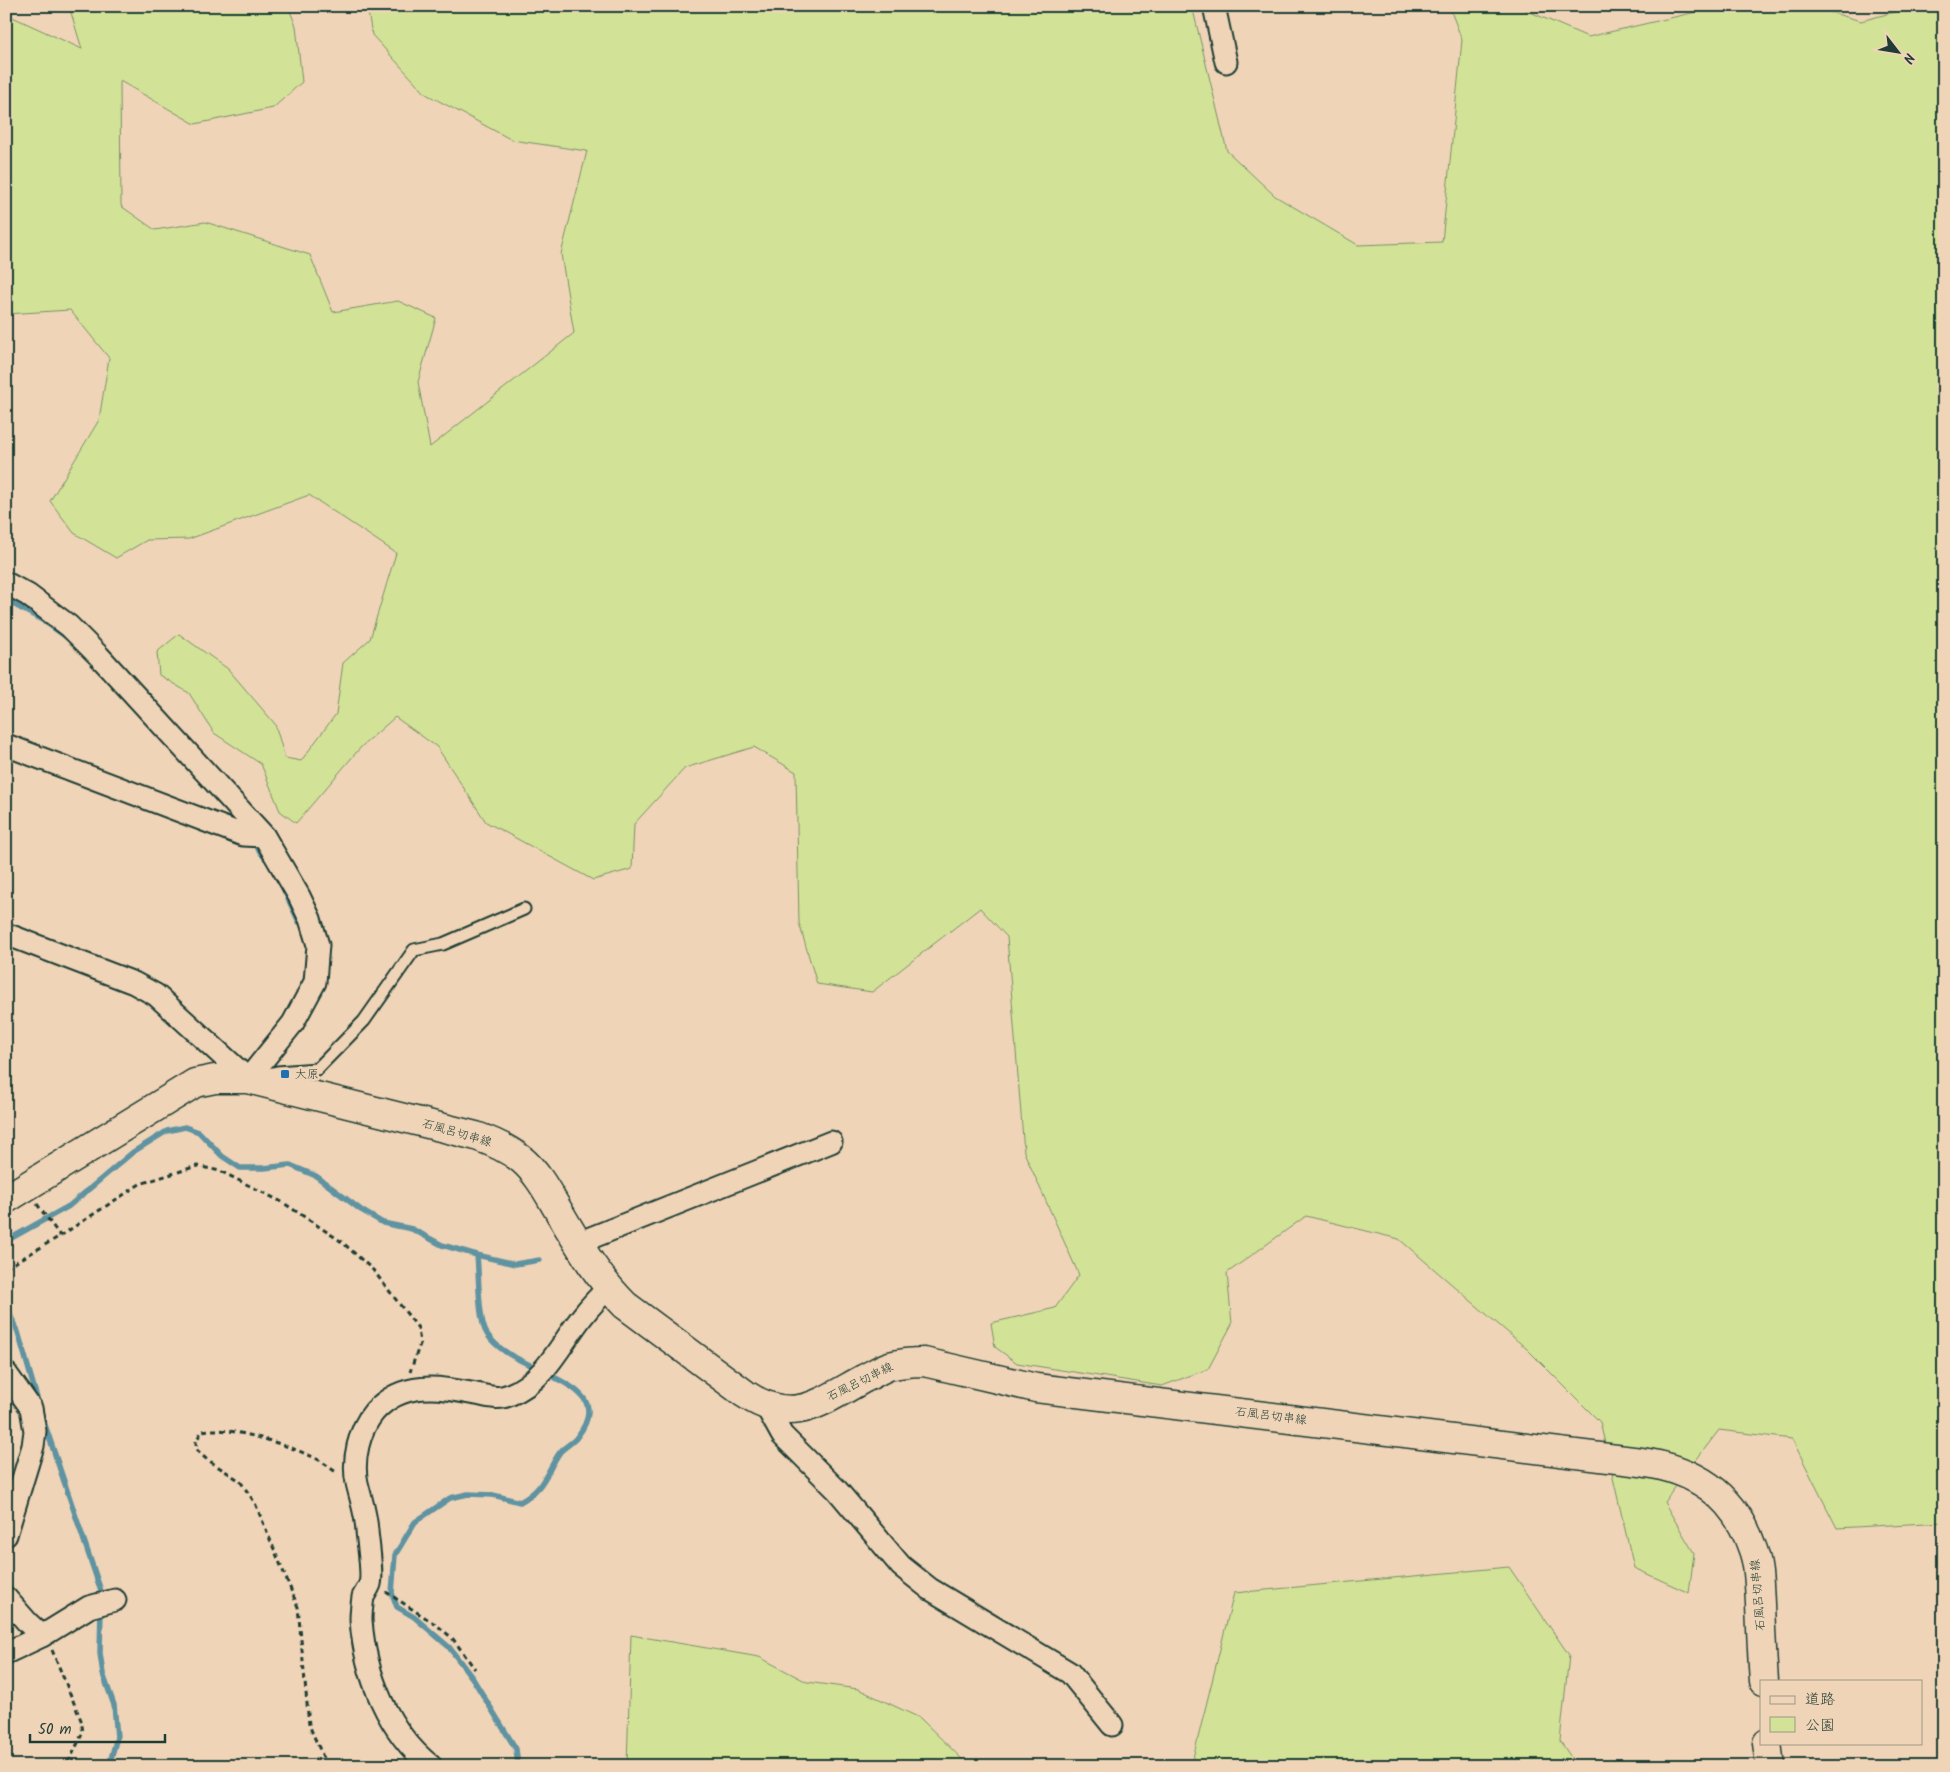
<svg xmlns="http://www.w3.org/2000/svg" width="1950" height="1772" font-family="Kalam,'Klee One',sans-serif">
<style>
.green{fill:#d2e397;stroke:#789066}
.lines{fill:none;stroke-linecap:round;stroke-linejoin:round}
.stream{stroke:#5e93a1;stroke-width:5.5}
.service-casing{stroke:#1f3d34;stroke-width:15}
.minor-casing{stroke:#1f3d34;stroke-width:25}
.secondary-casing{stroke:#1f3d34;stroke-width:31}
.path{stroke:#1f3d34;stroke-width:3;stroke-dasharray:5 4;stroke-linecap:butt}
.service{stroke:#f0d4b7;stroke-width:11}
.minor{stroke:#f0d4b7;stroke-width:21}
.secondary{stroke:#f0d4b7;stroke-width:28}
.poi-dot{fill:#1f6fb2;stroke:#f0d4b7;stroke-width:2}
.labels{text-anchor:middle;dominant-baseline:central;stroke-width:5;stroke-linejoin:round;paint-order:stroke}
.poi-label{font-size:12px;fill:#1f3d34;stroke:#f0d4b7;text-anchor:start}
.street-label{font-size:12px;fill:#1f3d34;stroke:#f0d4b7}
</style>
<rect width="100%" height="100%" fill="#f0d4b7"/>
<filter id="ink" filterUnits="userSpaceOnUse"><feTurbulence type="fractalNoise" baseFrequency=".02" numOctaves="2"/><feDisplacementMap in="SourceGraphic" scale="10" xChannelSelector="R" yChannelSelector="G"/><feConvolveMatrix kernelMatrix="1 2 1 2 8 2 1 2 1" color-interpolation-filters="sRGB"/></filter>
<g filter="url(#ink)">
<path class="green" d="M69 6H288L296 26 302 82 273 108 195 124 120 81 121 206 155 230 205 222 310 255 333 312 398 301 436 318 418 382 430 447 574 333 561 254 587 151 512 140 426 94 372 35 367 6H1192L1227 151 1275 196 1358 245 1442 242 1462 40 1449 6H1516L1588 37 1722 6H1808L1861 21 1917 6H1944V1522L1837 1528 1792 1439 1719 1430 1664 1502 1694 1553 1689 1593 1634 1568 1600 1422 1527 1349 1399 1239 1306 1216 1227 1273 1232 1324 1208 1369 1162 1386 1017 1363 995 1347 991 1323 1055 1308 1079 1275 1024 1152 1007 937 980 908 872 992 817 984 799 923 796 772 754 747 685 768 634 824 632 869 593 880 486 822 437 747 395 717 361 747 296 823 280 811 261 764 214 733 189 693 159 675 157 652 179 634 228 669 275 724 285 758 301 761 336 714 343 663 370 639 396 553 309 495 189 539 147 540 116 558 74 533 50 501 99 420 109 358 70 310 6 314V14L82 49Z
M1509 1567 1569 1655 1560 1741 1577 1766H1191L1234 1593Z
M631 1635 759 1657 807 1682 858 1689 920 1718 969 1766H627Z"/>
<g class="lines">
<path class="stream" d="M6 600 44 621 69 639
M253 842 265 858
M284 890 299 922
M6 1241 69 1206 133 1152 167 1131 185 1127 199 1132 222 1156 240 1168H264L290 1165 316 1176 361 1210 383 1223 412 1229 442 1245 477 1255C479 1273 478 1321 487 1334 498 1351 520 1360 538 1369
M477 1255 515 1264 540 1260
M6 1306 18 1332 39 1405
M42 1416 101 1591V1599
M101 1609 100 1653 103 1674 114 1705 117 1737 109 1766
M518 1766 516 1749 473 1679 449 1647 414 1617 397 1607 392 1593 395 1555 415 1522 450 1498 468 1494 493 1495 520 1502C545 1488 545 1474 560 1452 565 1446 573 1443 577 1437 605 1401 575 1388 546 1373"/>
<defs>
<path id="service" d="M264 1075 277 1072 317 1069 364 1021 414 950 443 944 524 909"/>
<path id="minor" d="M1214 6 1226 62
M6 583 28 595 69 626 99 656 264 836 299 896 310 919 318 945 315 982 293 1023 248 1079 156 995 134 983 6 934
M6 745 243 835 264 836
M578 1243 831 1142
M6 1373 31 1408 35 1431 33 1446 6 1535
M766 1406 782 1435 837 1490 901 1566 930 1589 1070 1673 1112 1725
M6 1598 28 1623 42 1636
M6 1653 42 1636 89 1607 115 1600
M431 1766C388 1732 365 1675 361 1620 361 1613 362 1604 363 1597 365 1593 368 1589 370 1584 373 1574 368 1543 367 1531 366 1513 361 1500 357 1483 352 1460 359 1430 374 1412 403 1380 439 1387 476 1394 488 1396 498 1400 509 1395 547 1380 561 1342 585 1313 592 1304 600 1296 608 1288"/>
<path id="secondary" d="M6 1199 195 1083 215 1079H248L476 1136C493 1142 507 1148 521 1159 539 1174 549 1195 561 1215 580 1247 598 1278 625 1305L745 1394C794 1427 820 1402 865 1378 873 1374 881 1369 889 1366 901 1363 912 1362 924 1362L1036 1388 1641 1462C1694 1469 1734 1494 1752 1547 1759 1565 1759 1585 1760 1604 1761 1630 1762 1655 1764 1681
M1767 1743 1770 1766"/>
</defs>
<use href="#service" class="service-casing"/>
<use href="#minor" class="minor-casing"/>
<use href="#secondary" class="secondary-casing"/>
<path class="path" d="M37 1204 60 1236
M6 1268 60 1236 140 1184 197 1166 220 1171 282 1202 342 1242 373 1270 418 1328 420 1344 410 1372
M386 1592 438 1626 453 1639 475 1669
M52 1650 81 1720 83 1732 67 1766
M327 1766 309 1725 298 1607 255 1503 240 1481 205 1458 196 1449V1441L202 1431C230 1425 291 1446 317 1459 323 1462 330 1468 336 1472"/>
<use href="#service" class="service"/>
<use href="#minor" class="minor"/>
<use href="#secondary" class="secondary"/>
</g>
</g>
<rect class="poi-dot" x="280" y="1069" width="10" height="10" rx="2.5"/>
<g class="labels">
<g class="poi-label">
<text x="295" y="1074">大原</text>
</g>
<g class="street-label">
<text transform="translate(457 1133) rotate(16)">石風呂切串線</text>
<text transform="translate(860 1382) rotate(-26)">石風呂切串線</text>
<text transform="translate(1271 1416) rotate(7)">石風呂切串線</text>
<text transform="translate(1758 1595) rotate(-95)">石風呂切串線</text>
</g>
</g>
<rect width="1950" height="1772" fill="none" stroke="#f0d4b7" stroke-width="25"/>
<rect x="12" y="12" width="1925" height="1747" fill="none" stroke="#1f3d34" stroke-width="2" filter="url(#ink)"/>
<rect x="1760" y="1680" width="162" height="65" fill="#f0d4b7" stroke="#9c9883"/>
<rect x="1770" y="1696" width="25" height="8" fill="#f0d4b7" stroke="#9c9883"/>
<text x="1805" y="1704" font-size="15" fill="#1f3d34">道路</text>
<rect x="1770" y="1717" width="25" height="15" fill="#d2e397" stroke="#9c9883"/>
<text x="1805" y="1730" font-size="15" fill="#1f3d34">公園</text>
<g transform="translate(1898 52) rotate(121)" stroke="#f0d4b7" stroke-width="4" paint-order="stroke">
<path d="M0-4L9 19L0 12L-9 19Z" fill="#1f3d34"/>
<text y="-8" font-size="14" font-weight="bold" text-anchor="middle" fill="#1f3d34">N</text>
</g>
<path d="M30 1734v8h135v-8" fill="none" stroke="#1f3d34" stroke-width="2.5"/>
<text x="38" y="1734" font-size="15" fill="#1f3d34" stroke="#f0d4b7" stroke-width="4" paint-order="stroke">50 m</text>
</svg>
